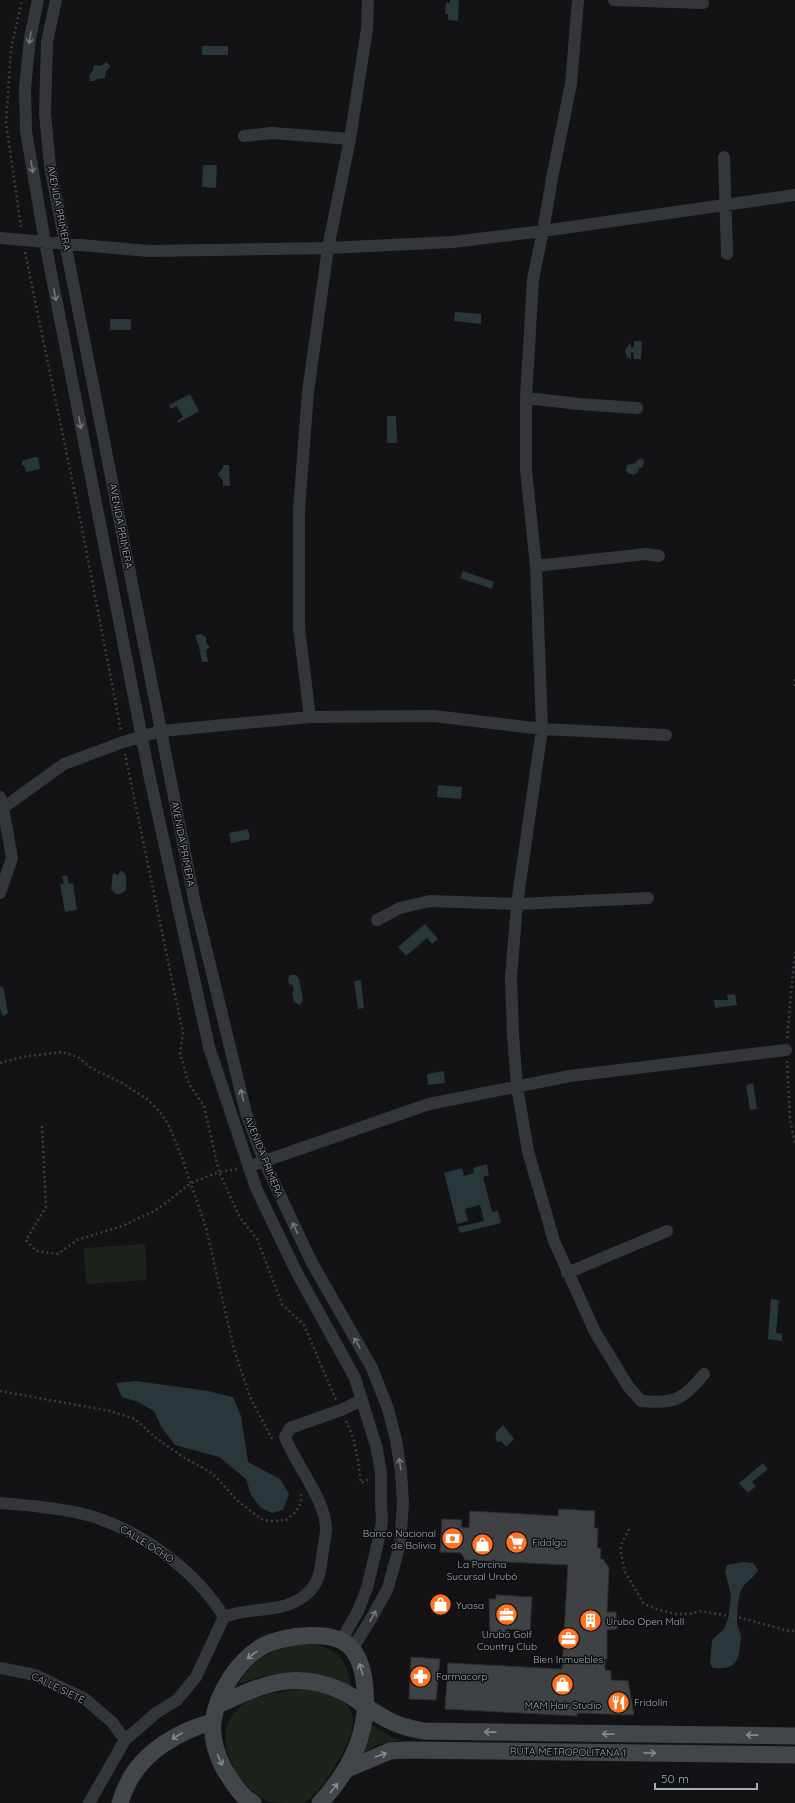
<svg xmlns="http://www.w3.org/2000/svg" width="795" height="1803" font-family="Quicksand,sans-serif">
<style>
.green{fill:#1c231b}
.water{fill:#28373a}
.building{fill:#3f4245;stroke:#2d2e31}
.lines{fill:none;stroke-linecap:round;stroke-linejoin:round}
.path{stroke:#393e41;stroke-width:2.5;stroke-dasharray:2 3;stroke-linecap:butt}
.street{stroke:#34373a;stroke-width:12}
.secondary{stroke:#41464a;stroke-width:17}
.oneway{stroke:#71797e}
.oneway2{stroke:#818a90}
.labels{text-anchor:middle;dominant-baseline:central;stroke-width:3;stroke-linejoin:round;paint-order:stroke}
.street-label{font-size:10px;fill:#a3afb6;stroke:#0e0e10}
.poi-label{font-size:10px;fill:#a3afb6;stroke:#0e0e10;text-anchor:start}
</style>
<rect width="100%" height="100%" fill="#131315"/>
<path class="green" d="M145 1244 147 1280 86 1284 84 1248Z
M296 1644C328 1642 347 1653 351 1686 304 1668 287 1668 238 1684 252 1661 270 1650 296 1644Z
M302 1689C315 1691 340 1694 347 1705 350 1709 354 1718 353 1722 352 1743 321 1795 303 1803 295 1803 276 1803 269 1802 246 1792 220 1756 226 1729 227 1721 235 1712 241 1706 254 1694 285 1691 302 1689Z
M372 1725 392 1737 403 1740 377 1745 363 1753 369 1739Z"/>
<path class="water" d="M450 0H459L458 21 448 20V14H445L446 3H450Z
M202 46H228V55H202Z
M107 62 110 67 106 71 105 78 97 79 94 81H90L89 75 93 71V67L95 65 100 66Z
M203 165H217L216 188 202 187Z
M455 312 481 314V324L454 321Z
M110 319H131V330H110Z
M634 341H642L641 359H634L633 352H631V359L627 357 625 351 627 347 631 343V348L634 347Z
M190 394 199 411 178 423 177 421 183 417 177 406 171 409 169 405Z
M387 416H396L397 443H387Z
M35 457 38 458 40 469 26 472 24 466 22 465V461Z
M640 458 644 460 643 467 639 468 638 472 634 475 627 473 626 470 627 465 635 463Z
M223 465H229L230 486H223V481L218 474 223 468Z
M463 571 494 582 492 589 460 578Z
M201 634 206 637V643L210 647 206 650 208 662H202L198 642 196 640V635Z
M438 785 462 787 461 799 437 797Z
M248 829 250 839 231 843 229 833Z
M121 870 126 875V890L120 894H116L111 889 113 873 118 875Z
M67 875 69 884 73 883 77 910 65 912 60 884H64L62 876Z
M425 924 438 939 432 944 427 938 406 956 398 947Z
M290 975H296L299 979 303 1000 300 1005 294 1002 292 993 294 989 292 985 289 984 288 978Z
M361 980 364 1008 358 1009 354 981Z
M3 986 8 1013 4 1016 2 1015 0 1008V987Z
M735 994 737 1005 715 1008 714 1000H728L727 995Z
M444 1071 445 1083 428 1085 427 1074Z
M753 1083 757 1109 750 1110 746 1085Z
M487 1164 489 1175 483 1177 492 1212 498 1211 501 1223 460 1233 458 1227 484 1221 480 1205 465 1209 468 1221 457 1224 444 1173 462 1168 464 1176 474 1173 473 1168Z
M771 1299 779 1300 776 1333 782 1334V1341L768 1339Z
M136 1381 208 1391 233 1397 241 1416 248 1462 280 1479 289 1494 283 1510 272 1513 261 1508 251 1495 246 1479 219 1457 175 1445 162 1428 154 1411 138 1402 122 1397 116 1383Z
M503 1425 514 1439 506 1447 501 1441 497 1442C493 1434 498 1430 503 1425Z
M763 1463 768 1469 752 1482 756 1486 748 1493 739 1483Z
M743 1562 753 1563 758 1570C754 1579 744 1581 740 1593 738 1602 737 1612 737 1621 737 1626 739 1628 740 1633 742 1637 740 1643 740 1648 738 1666 730 1669 713 1668L710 1664 712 1640 724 1629 729 1615 731 1595 725 1571 727 1565Z"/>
<path class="building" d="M559 1509 595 1511 594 1528H598L597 1548H601L600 1559H603L609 1568 607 1612H616L617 1629 607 1630V1659H605V1670L611 1671V1680L628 1681 634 1715 577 1713V1716L445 1709 448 1663 562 1669 568 1565 465 1560 461 1553 440 1552 442 1519 462 1520 461 1527 469 1528 470 1511 558 1516Z
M496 1595 532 1597 530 1631 506 1629V1634L490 1633 489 1599H496Z
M411 1657 440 1659 436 1700 409 1699Z"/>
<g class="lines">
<path class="path" d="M21 227 6 123 11 49 22 0
M25 252 81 523 121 731
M795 679V689
M787 1038 795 952
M787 1061 790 1120 795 1144
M0 1063 22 1057 62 1052 78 1057 91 1068 122 1083 147 1099 160 1112 168 1124 181 1155 206 1228 234 1349 250 1397 272 1439
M42 1126 46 1207 26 1240 36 1251 58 1254 77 1240 122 1226 158 1209 191 1183 219 1172 204 1106 189 1084 180 1054 183 1033 125 754
M237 1169 219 1172 239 1216 257 1239 282 1304 304 1325 336 1400
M0 1391 110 1411 135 1419 156 1438 183 1457 212 1473 239 1502 261 1519 272 1521 286 1520 296 1512 301 1503V1494
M346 1421C356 1440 358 1461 361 1483L369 1479
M629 1529 621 1545V1554L625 1572 644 1604 659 1610 676 1614H690L700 1611 741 1618 789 1631H795"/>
<path class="street" d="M38 0 30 38 25 88 26 131 45 242 149 774 209 1047 256 1188 296 1271 355 1378 377 1449 381 1474V1503L382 1522 378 1542 367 1588 358 1611 341 1641
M56 0 47 42 45 114 50 166 194 899 246 1113 264 1161 311 1261 372 1368 388 1409 396 1440 401 1471 403 1503 400 1544 388 1588 371 1619 352 1649
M578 0 571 84 553 173 543 231 533 279 526 398V470L536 566 542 729 517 904 511 977 513 1034 517 1087 528 1151 554 1241 595 1332 628 1386 641 1401C674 1404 683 1400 704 1374
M614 0 703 3
M244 136 272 133 350 139
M724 157 727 254
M0 238 149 251 328 248 453 242 543 231 795 195
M526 398 579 404 637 408
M536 566 646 554 659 556
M310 717 299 628V510L308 392 328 248 350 139 367 29 368 0
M0 797 3 808 12 858 0 893
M3 808 64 764 123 742 161 731 310 717 434 716 542 729 666 735
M377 920 400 908 430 901 517 904 648 898
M256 1164 429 1104 570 1076 786 1050
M567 1273 667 1231
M0 1503C26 1505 53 1507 79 1513 134 1525 195 1569 224 1617
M0 1668 35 1675 85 1699 112 1722 125 1740
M89 1803 125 1740 156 1713 177 1700 196 1677 224 1617C247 1607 278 1613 300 1599 317 1588 320 1576 322 1558 323 1548 326 1537 326 1528 325 1499 296 1465 285 1437L290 1428 341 1410 362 1400"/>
<path class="secondary" d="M218 1705C263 1684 296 1669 344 1692 357 1699 369 1710 383 1717 395 1725 409 1728 423 1731L795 1736
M345 1770 390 1751 406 1750 795 1755
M120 1803C122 1796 125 1789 128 1783 143 1752 180 1730 213 1722
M253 1803C240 1796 232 1781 224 1769 217 1755 211 1738 213 1722 217 1693 238 1660 263 1646 284 1635 336 1628 352 1649 361 1660 364 1675 365 1689 369 1734 350 1771 320 1803"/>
</g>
<defs><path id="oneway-shaft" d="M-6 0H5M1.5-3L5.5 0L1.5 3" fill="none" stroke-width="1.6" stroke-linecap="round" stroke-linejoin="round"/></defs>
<g class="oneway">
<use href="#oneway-shaft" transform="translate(30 38) rotate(99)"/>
<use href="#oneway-shaft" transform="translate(32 167) rotate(81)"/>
<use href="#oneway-shaft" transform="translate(55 295) rotate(79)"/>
<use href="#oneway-shaft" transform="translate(80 423) rotate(79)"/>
<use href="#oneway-shaft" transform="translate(242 1095) rotate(-104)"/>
<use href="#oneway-shaft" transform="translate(295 1228) rotate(-115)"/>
<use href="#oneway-shaft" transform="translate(357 1343) rotate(-120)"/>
<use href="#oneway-shaft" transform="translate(400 1464) rotate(-99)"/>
<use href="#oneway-shaft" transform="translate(373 1616) rotate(-61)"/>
</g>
<g class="oneway2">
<use href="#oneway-shaft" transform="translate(252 1655) rotate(142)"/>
<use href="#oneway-shaft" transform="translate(361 1669) rotate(-107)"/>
<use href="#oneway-shaft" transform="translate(490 1732) rotate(-179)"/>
<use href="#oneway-shaft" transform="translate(608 1734) rotate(-179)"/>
<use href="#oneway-shaft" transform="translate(752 1735) rotate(-179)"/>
<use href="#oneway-shaft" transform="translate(177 1736) rotate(150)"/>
<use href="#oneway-shaft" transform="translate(650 1753) rotate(1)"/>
<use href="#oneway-shaft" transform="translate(381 1755) rotate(-19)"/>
<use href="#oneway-shaft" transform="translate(220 1760) rotate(66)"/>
<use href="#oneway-shaft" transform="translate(334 1788) rotate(-52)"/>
</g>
<defs>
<symbol id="bank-disc" viewBox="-11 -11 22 22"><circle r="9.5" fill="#ff7221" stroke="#0e0e10"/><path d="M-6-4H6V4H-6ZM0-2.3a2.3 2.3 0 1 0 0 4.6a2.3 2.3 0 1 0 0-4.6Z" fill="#fff"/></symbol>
<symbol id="supermarket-disc" viewBox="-11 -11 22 22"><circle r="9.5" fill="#ff7221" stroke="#0e0e10"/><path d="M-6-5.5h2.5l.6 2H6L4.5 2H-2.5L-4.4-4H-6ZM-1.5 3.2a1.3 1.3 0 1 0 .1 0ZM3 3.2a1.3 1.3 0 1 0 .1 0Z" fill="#fff"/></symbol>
<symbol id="shop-disc" viewBox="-11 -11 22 22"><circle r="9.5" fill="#ff7221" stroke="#0e0e10"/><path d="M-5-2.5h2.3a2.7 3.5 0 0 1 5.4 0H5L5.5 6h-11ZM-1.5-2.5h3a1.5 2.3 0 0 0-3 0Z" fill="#fff"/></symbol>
<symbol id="office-disc" viewBox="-11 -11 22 22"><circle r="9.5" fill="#ff7221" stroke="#0e0e10"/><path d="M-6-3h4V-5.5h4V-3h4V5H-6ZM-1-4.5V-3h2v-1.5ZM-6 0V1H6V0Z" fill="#fff"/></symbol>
<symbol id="building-disc" viewBox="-11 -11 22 22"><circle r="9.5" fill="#ff7221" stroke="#0e0e10"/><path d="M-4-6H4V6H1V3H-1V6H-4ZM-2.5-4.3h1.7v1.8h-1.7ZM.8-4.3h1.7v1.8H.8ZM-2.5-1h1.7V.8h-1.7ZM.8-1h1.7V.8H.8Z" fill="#fff"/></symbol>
<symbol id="pharmacy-disc" viewBox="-11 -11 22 22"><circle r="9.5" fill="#ff7221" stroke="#0e0e10"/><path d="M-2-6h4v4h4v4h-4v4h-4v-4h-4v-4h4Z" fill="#fff"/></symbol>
<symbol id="restaurant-disc" viewBox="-11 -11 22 22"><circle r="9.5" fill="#ff7221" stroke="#0e0e10"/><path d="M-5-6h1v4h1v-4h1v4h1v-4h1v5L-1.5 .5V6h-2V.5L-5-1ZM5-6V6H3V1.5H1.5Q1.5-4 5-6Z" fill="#fff"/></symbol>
</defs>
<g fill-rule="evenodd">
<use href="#bank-disc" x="440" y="1526" width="25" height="25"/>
<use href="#supermarket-disc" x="504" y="1530" width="25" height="25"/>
<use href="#shop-disc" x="470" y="1532" width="25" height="25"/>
<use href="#shop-disc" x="428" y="1592" width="25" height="25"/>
<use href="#office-disc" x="494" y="1602" width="25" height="25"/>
<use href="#building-disc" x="578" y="1608" width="25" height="25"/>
<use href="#office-disc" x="556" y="1626" width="25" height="25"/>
<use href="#pharmacy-disc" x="408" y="1664" width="25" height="25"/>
<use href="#shop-disc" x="550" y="1672" width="25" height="25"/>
<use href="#restaurant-disc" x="606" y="1690" width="25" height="25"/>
</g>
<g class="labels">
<g class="street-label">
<text transform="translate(59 208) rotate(79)">AVENIDA PRIMERA</text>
<text transform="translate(121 526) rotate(79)">AVENIDA PRIMERA</text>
<text transform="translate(183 844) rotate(79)">AVENIDA PRIMERA</text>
<text transform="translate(264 1157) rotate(68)">AVENIDA PRIMERA</text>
<text transform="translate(147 1544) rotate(32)">CALLE OCHO</text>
<text transform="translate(58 1688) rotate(26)">CALLE SIETE</text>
<text transform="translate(568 1752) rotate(1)">RUTA METROPOLITANA 1</text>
</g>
<g class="poi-label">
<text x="436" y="1533" text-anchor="end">Banco Nacional<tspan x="436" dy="12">de Bolivia</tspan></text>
<text x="532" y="1542">Fidalga</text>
<text x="482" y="1564" text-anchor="middle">La Porcina<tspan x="482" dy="12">Sucursal Urubó</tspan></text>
<text x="456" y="1605">Yuasa</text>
<text x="606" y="1621">Urubo Open Mall</text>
<text x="507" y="1634" text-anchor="middle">Urubó Golf<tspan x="507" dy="12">Country Club</tspan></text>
<text x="568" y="1659" text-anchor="middle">Bien Inmuebles</text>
<text x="436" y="1676">Farmacorp</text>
<text x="634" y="1702">Fridolín</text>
<text x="563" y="1705" text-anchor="middle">MAM Hair Studio</text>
</g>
</g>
<path d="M655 1783v6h102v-6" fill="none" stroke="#a3afb6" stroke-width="2"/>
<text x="661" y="1783" font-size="12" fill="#a3afb6" stroke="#0e0e10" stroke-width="3" paint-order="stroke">50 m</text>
</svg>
